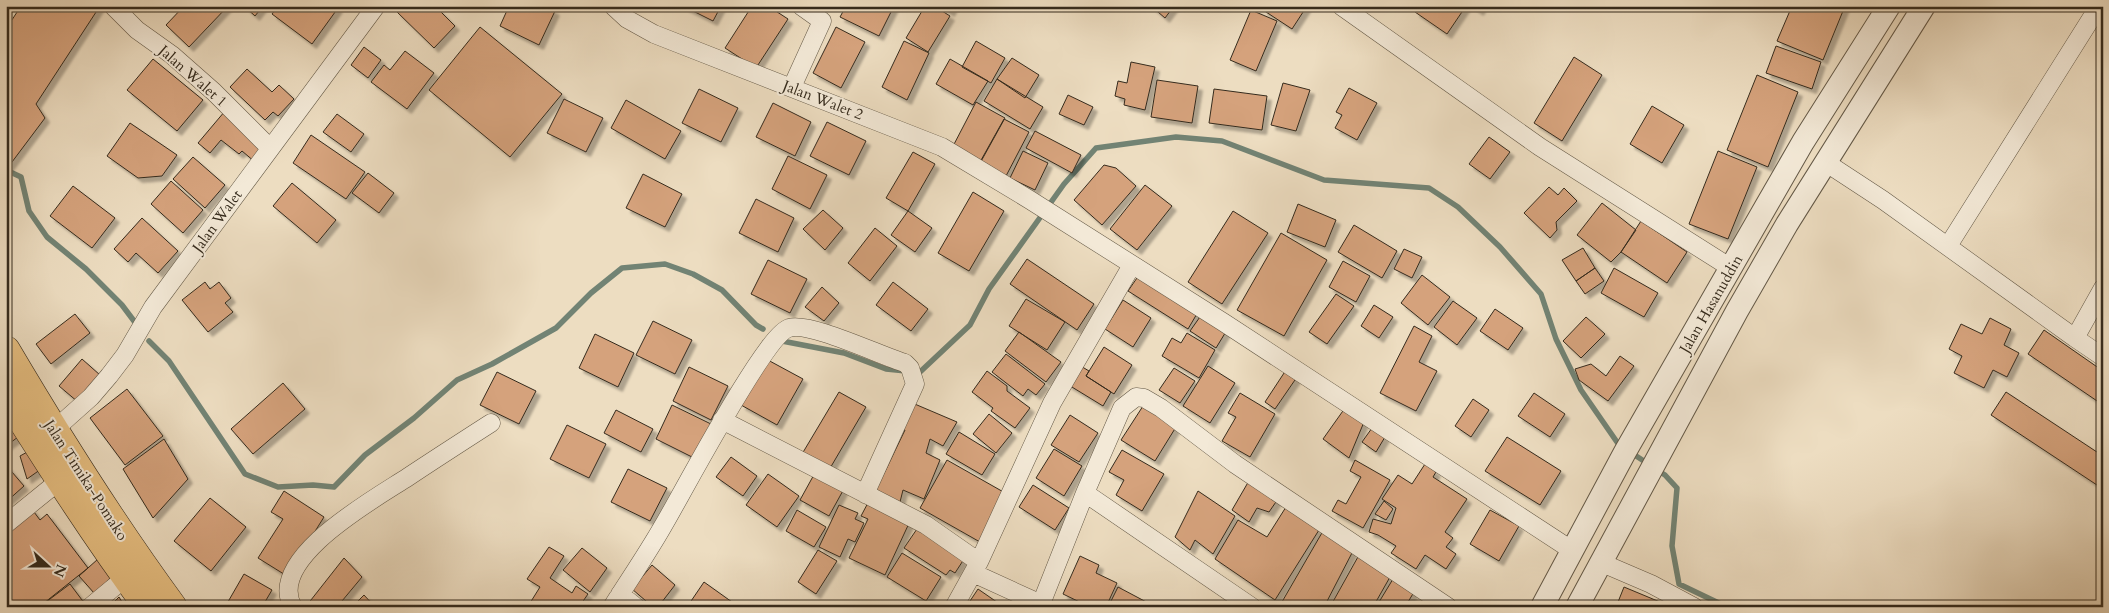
<svg xmlns="http://www.w3.org/2000/svg" width="2109" height="613" font-family="Cardo,serif">
<style>
.lines{fill:none;stroke-linecap:round;stroke-linejoin:round}
.stream{stroke:#728374;stroke-width:5.5}
.building{fill:#d5a27c;stroke:#352b1d;filter:url(#shadow)}
.minor-casing{stroke:#635846;stroke-width:19}
.tertiary-casing{stroke:#635846;stroke-width:24}
.trunk-casing{stroke:#352b1d;stroke-width:29}
.minor{stroke:#f3e9d7;stroke-width:18}
.tertiary{stroke:#f3e9d7;stroke-width:22}
.trunk{stroke:#e6be80;stroke-width:28}
.labels{text-anchor:middle;dominant-baseline:central;stroke-width:4;stroke-linejoin:round;paint-order:stroke}
.street-label{font-size:15px;fill:#352b1d;stroke:#f3e9d7}
</style>
<defs>
<filter id="shadow"><feDropShadow dx="4.5" dy="4.5" stdDeviation="1" flood-color="#0004"/></filter>
</defs>
<rect width="100%" height="100%" fill="#edddc1"/>
<filter id="stains"><feTurbulence type="fractalNoise" baseFrequency=".004" numOctaves="4"/><feColorMatrix values="0 0 0 0 .2 0 0 0 0 .09 0 0 0 0 .02 0 0 0 .5 -.17"/></filter>
<radialGradient id="worn" r=".72"><stop offset=".6" stop-color="#630" stop-opacity="0"/><stop offset="1" stop-color="#630" stop-opacity=".3"/></radialGradient>
<g class="lines">
<path class="stream" d="M6 170 21 177 29 211 47 237 86 269 122 305 134 321
M149 341 169 361 245 474 278 487 313 485 334 487 365 455 414 418 457 380 492 364 556 328 591 293 622 268 665 264 693 274 722 290 756 325 763 329
M782 341 844 353 886 369 906 371
M915 372H920L970 325 989 289 1064 184 1096 148 1176 137 1222 141 1324 180 1429 188 1458 207 1500 247 1541 294 1556 339 1581 390 1619 445 1622 447
M1630 452 1650 465
M1657 470 1665 475 1677 488 1672 546 1679 584 1727 607"/>
</g>
<path class="building" d="M21 6H100L36 104 45 118 6 170V29Z
M184 6H228L189 47 166 25Z
M244 6H263L255 16Z
M278 6H336L338 8 312 44 272 14Z
M401 6H435L455 26 434 48 396 11Z
M509 6H546L555 11 539 45 500 26Z
M683 6H721L713 21Z
M752 6H768L788 19 756 68 725 48Z
M846 6H894L879 36 840 17Z
M925 6H934L950 16 928 52 906 38Z
M940 6H953L950 12Z
M1151 6H1174L1165 18Z
M1265 6H1307L1292 29 1263 10Z
M1419 6H1466L1447 34 1415 12Z
M1472 6H1482L1479 11Z
M1792 6H1845L1823 60 1777 41Z
M1251 10 1277 21 1256 71 1230 60Z
M480 27 562 94 510 157 429 90Z
M836 27 865 42 841 88 813 73Z
M904 41 929 53 907 100 882 87Z
M976 41 1005 58 991 83 962 67Z
M1776 46 1821 62 1812 89 1766 73Z
M364 47 381 60 368 78 351 65Z
M405 51 434 73 407 109 371 82 384 65 390 70Z
M1574 57 1602 75 1562 141 1534 123Z
M1012 58 1039 75 1025 98 997 79Z
M153 59 203 100 177 131 127 90Z
M950 59 988 81 973 105 936 84Z
M1131 62 1155 67 1145 110 1124 105 1125 99 1115 96 1118 81 1127 83Z
M247 69 272 92 279 85 294 99 278 116 273 112 265 120 230 87Z
M1757 75 1798 92 1768 167 1727 150Z
M997 79 1043 107 1030 129 984 101Z
M1157 80 1198 86 1192 123 1151 117Z
M1283 83 1310 90 1296 131 1271 125Z
M1349 88 1377 103 1357 140 1335 128 1342 115 1336 112Z
M699 89 738 108 721 142 682 123Z
M1214 89 1267 96 1262 130 1209 123Z
M1068 95 1093 107 1084 125 1059 114Z
M564 99 603 118 586 152 547 133Z
M626 100 681 131 665 159 611 128Z
M976 102 1005 118 979 165 951 150Z
M773 103 811 122 795 156 756 137Z
M1652 106 1684 125 1662 163 1630 144Z
M225 111 265 150 255 162 242 151 239 154 221 140 210 153 198 143Z
M337 114 364 134 351 152 323 132Z
M1004 119 1029 132 1006 176 980 162Z
M827 122 866 141 849 175 810 156Z
M130 123 177 155 162 176 138 178 107 156Z
M1035 131 1081 155 1072 173 1026 148Z
M311 135 365 172 346 199 293 163Z
M1489 137 1510 152 1490 179 1469 164Z
M1023 151 1048 163 1035 190 1010 178Z
M1718 151 1757 167 1728 239 1689 224Z
M913 152 935 164 908 211 886 198Z
M788 156 827 175 810 209 772 189Z
M193 157 225 185 205 208 173 179Z
M1104 165 1116 168 1136 186 1102 225 1074 200Z
M368 173 394 193 379 213 352 193Z
M643 174 682 194 665 227 626 208Z
M171 181 203 210 183 233 151 204Z
M292 183 336 220 317 243 273 206Z
M1145 185 1172 206 1137 250 1110 229Z
M73 186 115 218 92 248 50 216Z
M1549 187 1558 195 1564 188 1577 201 1556 222 1557 230 1550 238 1524 213Z
M973 192 1004 211 969 271 938 253Z
M756 199 794 218 778 252 739 233Z
M1602 203 1636 230 1621 252 1611 262 1577 235Z
M1298 204 1336 220 1325 247 1287 232Z
M823 210 843 228 825 250 803 229Z
M908 211 932 228 915 252 891 235Z
M1233 211 1268 233 1222 304 1188 282Z
M142 218 178 251 158 273 136 253 128 262 114 249Z
M1641 221 1687 252 1667 283 1621 252Z
M1354 225 1397 251 1382 278 1338 252Z
M875 228 897 246 870 281 848 263Z
M1281 233 1327 260 1284 336 1237 310Z
M1583 248 1595 268 1576 281 1562 260Z
M1404 249 1422 257 1412 278 1394 269Z
M1027 259 1094 304 1077 330 1010 284Z
M768 260 807 279 790 313 751 294Z
M1343 261 1370 276 1356 302 1329 287Z
M1595 268 1604 281 1585 294 1576 281Z
M1614 268 1658 293 1644 317 1601 293Z
M1139 275 1198 312 1188 329 1128 291Z
M1422 275 1450 297 1428 325 1401 303Z
M205 282 210 289 219 282 231 298 225 303 233 312 208 332 182 300Z
M893 282 928 309 911 331 876 305Z
M822 287 839 303 824 321 805 307Z
M1336 294 1354 306 1327 344 1309 332Z
M1026 299 1065 322 1047 350 1009 326Z
M1123 300 1151 318 1133 347 1105 329Z
M1453 301 1477 318 1457 345 1434 327Z
M1374 305 1393 317 1379 338 1361 326Z
M1495 309 1523 328 1508 350 1480 331Z
M75 314 90 333 51 364 36 344Z
M1202 314 1227 330 1216 348 1190 331Z
M1586 317 1605 334 1581 358 1563 341Z
M1990 318 2011 329 2004 345 2019 353 2007 377 1993 370 1984 388 1954 373 1962 356 1949 349 1961 324 1982 334Z
M653 321 692 340 675 374 636 355Z
M1414 326 1432 336 1419 362 1437 371 1416 411 1380 393Z
M2044 330 2103 371V405L2028 354Z
M1019 332 1061 362 1046 382 1005 351Z
M1187 333 1215 350 1199 378 1162 356 1172 338 1181 343Z
M595 334 634 353 618 387 579 368Z
M1104 347 1132 365 1114 394 1086 376Z
M1006 354 1045 384 1036 395 1028 389 1023 396 992 372Z
M1620 356 1634 366 1608 401 1579 380 1575 369 1591 364 1606 376Z
M82 359 100 375 78 402 59 386Z
M766 359 803 379 777 425 741 405Z
M1079 365 1089 371 1086 376 1111 392 1103 406 1067 384Z
M1208 366 1235 383 1210 423 1183 406Z
M689 367 728 386 711 420 673 401Z
M1174 368 1195 381 1180 403 1159 390Z
M1286 370 1297 377 1275 409 1265 402Z
M987 371 1007 386V391L1030 408 1015 428 991 411 993 408 972 392Z
M497 372 536 391 519 424 480 405Z
M283 383 305 409 253 454 231 429Z
M127 389 163 436 125 465 90 418Z
M839 392 866 407 829 470 802 454Z
M2006 392 2103 456V489L1991 415Z
M1240 393 1275 414 1250 457 1222 441 1236 417 1228 413Z
M1534 393 1565 414 1550 437 1518 416Z
M1473 399 1489 410 1471 437 1455 426Z
M910 402 957 422 943 446 930 439 926 453 940 460 924 499 903 490 900 502 876 490 905 430 898 428Z
M672 405 711 424 694 458 656 439Z
M1143 406 1176 427 1155 461 1121 440Z
M1345 408 1364 422 1349 458 1323 439Z
M616 410 653 429 641 452 604 433Z
M989 414 1012 433 996 453 973 434Z
M1070 415 1098 433 1079 462 1051 445Z
M6 422 18 437 6 446Z
M567 425 606 444 589 478 550 459Z
M1372 428 1385 437 1376 452 1362 442Z
M959 432 995 454 982 475 946 454Z
M1507 437 1561 471 1540 505 1485 471Z
M164 439 188 479 153 518 123 469Z
M1054 449 1082 466 1064 496 1036 478Z
M1122 450 1164 474 1142 511 1116 495 1124 480 1109 472Z
M29 451 44 467 27 479 20 456Z
M731 457 757 476 743 496 716 477Z
M947 460 1007 494 980 542 920 508Z
M1355 460 1390 480 1363 528 1332 511 1338 500 1346 504 1361 477 1350 471Z
M1425 464 1436 472 1433 477 1467 499 1445 532 1453 538 1446 547 1456 554 1446 569 1425 555 1416 569 1391 553 1396 546 1378 535 1369 532 1373 519 1391 524 1396 508 1382 499 1398 475 1412 484Z
M6 465 24 486 6 502Z
M628 469 667 488 650 521 611 502Z
M816 471 845 487 829 516 800 500Z
M768 474 799 496 777 527 746 505Z
M1250 479 1278 499 1269 512 1257 508 1249 522 1232 510Z
M1033 485 1069 508 1055 530 1019 507Z
M284 491 324 517 287 576 258 558 283 519 271 512Z
M1198 491 1235 516 1213 554 1195 540 1190 550 1175 537Z
M210 498 246 527 211 571 174 541Z
M870 499 911 519 885 575 849 558 868 519 861 516Z
M1384 501 1393 509 1386 520 1375 514Z
M839 505 858 513 855 519 864 523 855 542 848 539 840 557 819 547Z
M1286 507 1319 530 1275 600 1215 559 1238 520 1267 537Z
M31 508 40 520 47 514 88 568 39 607H13L6 598V527Z
M797 510 826 527 814 547 786 531Z
M1490 510 1519 526 1499 561 1470 544Z
M919 526 966 556 955 573 950 570 946 575 904 548Z
M1323 531 1353 551 1324 607H1279Z
M549 547 564 556 550 578 572 593 576 586 588 594 579 607H535L530 603 540 587 527 579Z
M582 548 607 568 590 592 563 570Z
M818 550 837 561 816 594 798 582Z
M902 553 941 577 926 601 887 577Z
M1359 555 1390 577 1373 607H1330Z
M1080 556 1099 565 1096 573 1117 583 1106 607H1090L1063 594Z
M344 558 362 577 337 607H309L307 605Z
M98 559 113 576 94 593 79 576Z
M652 565 675 585 658 607H653L632 589Z
M244 574 272 590 262 607H225Z
M1393 579 1414 592 1405 607H1376Z
M704 582 739 607H687Z
M70 584 85 604 82 607H49L46 602Z
M1118 587 1152 605 1151 607H1108Z
M1624 587 1672 607H1616Z
M978 589 1004 607H966Z
M364 595 375 607H352Z
M119 597 125 607H109Z"/>
<g class="lines">
<defs>
<path id="minor" d="M113 6 137 30 172 55 214 92 270 148
M613 6 627 19 654 34 942 147 1030 200 1223 322 1573 551
M1341 6 1540 147 1731 268
M792 87 822 21 801 6
M1825 162 1883 200 2075 338
M1948 246 2099 6
M2103 288 2075 338 2103 357
M722 420 926 525 979 562
M54 430 91 397 109 376 125 355 153 307 376 6
M1085 493 1252 607
M6 524 59 481
M1602 563 1651 584 1694 607
M973 573 1041 604 1085 493 1122 408 1136 397 1144 398 1161 408 1235 464 1448 607
M620 594 636 607
M90 607 125 578
M293 607C265 559 376 498 408 477 435 459 463 441 491 423
M612 607C629 580 647 554 663 526 681 496 765 335 789 328 809 321 881 356 905 363L910 368 915 384 865 494
M954 607 979 562 1052 403 1132 265"/>
<path id="tertiary" d="M1542 607 1625 452 1765 208 1803 142 1889 6
M1577 607 1737 311 1787 224 1924 6"/>
<path id="trunk" d="M6 350C58 438 112 524 173 607
M6 395C52 468 96 537 148 607"/>
</defs>
<use href="#minor" class="minor-casing"/>
<use href="#tertiary" class="tertiary-casing"/>
<use href="#trunk" class="trunk-casing"/>
<use href="#minor" class="minor"/>
<use href="#tertiary" class="tertiary"/>
<use href="#trunk" class="trunk"/>
</g>
<g class="labels">
<g class="street-label">
<text transform="translate(193 76) rotate(41)">Jalan Walet 1</text>
<text transform="translate(823 100) rotate(21)">Jalan Walet 2</text>
<text transform="translate(217 221) rotate(-54)">Jalan Walet</text>
<text transform="translate(1711 304) rotate(-60)">Jalan Hasanuddin</text>
<text transform="translate(86 480) rotate(57)">Jalan Timika-Pomako</text>
</g>
</g>
<rect width="2109" height="613" fill="none" stroke="#edddc1" stroke-width="25"/>
<rect x="8" y="8" width="2094" height="598" fill="none" stroke="#352b1d" stroke-width="2.5"/>
<rect x="12" y="12" width="2084" height="588" fill="none" stroke="#352b1d"/>
<g transform="translate(48 566) rotate(111)" stroke="#f3e9d7" stroke-width="4" paint-order="stroke">
<path d="M0-4L9 19L0 12L-9 19Z" fill="#352b1d"/>
<text y="-8" font-size="14" font-weight="bold" text-anchor="middle" fill="#352b1d">N</text>
</g>
<rect width="100%" height="100%" filter="url(#stains)"/>
<rect width="100%" height="100%" fill="url(#worn)"/>
</svg>
